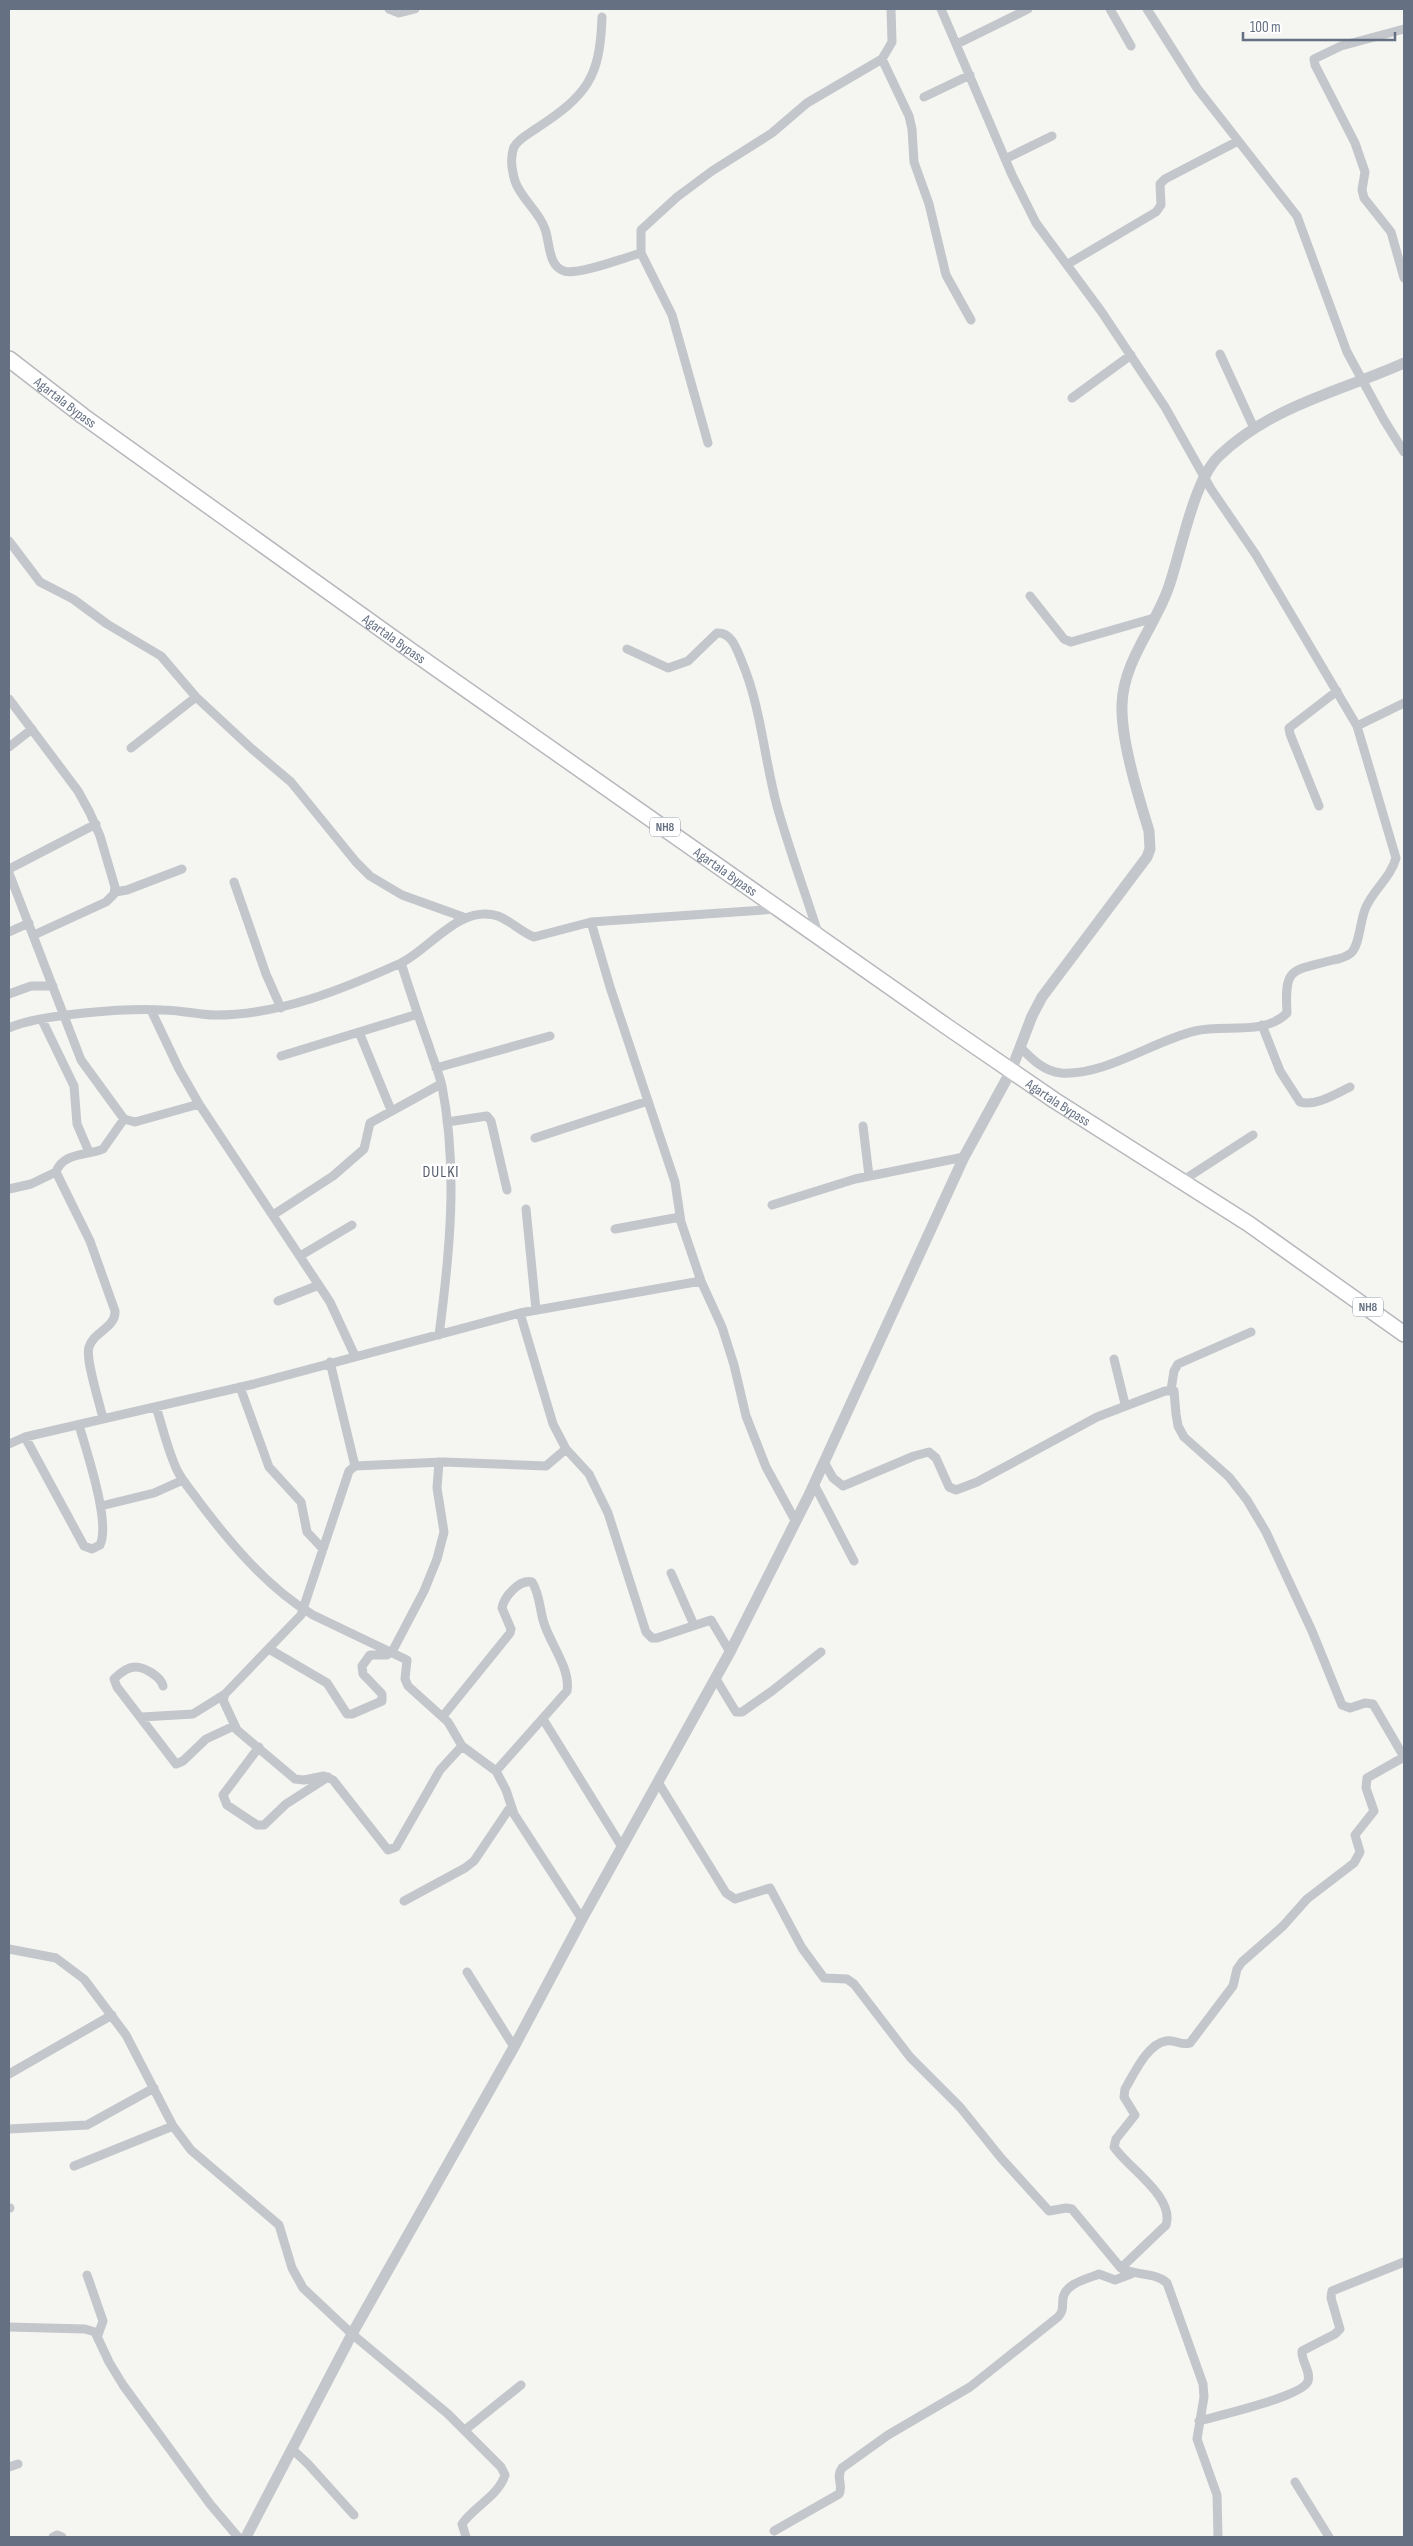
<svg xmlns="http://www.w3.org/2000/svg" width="1413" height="2546" font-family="'Sofia Sans Condensed',sans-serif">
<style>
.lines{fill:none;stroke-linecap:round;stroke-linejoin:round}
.trunk-casing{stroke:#b6b8bc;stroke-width:18}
.minor{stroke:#c3c6ca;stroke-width:9}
.tertiary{stroke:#c3c6ca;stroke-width:11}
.trunk{stroke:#fff;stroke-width:15}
.labels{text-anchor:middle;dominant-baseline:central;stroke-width:5;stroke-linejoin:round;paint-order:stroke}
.shield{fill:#fff;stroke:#939ba8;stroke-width:1}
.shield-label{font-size:12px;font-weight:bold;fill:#657082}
.street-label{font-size:14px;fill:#657082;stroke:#fff}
.quarter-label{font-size:16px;letter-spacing:1px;fill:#535b68;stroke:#fff}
</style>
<rect width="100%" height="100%" fill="#f5f5f2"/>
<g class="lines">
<defs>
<g id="trunk">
<path id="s1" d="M9 359 83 416 410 650 946 1026 1054 1100 1249 1224 1404 1334"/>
</g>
</defs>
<use href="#trunk" class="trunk-casing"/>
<path class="minor" d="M389 9 399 13 415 9
M941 9 1012 175 1036 223 1101 311 1165 407 1211 489 1256 555 1357 726 1396 858C1391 877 1374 889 1366 907 1360 919 1360 945 1351 953 1346 957 1339 959 1333 960 1292 971 1284 966 1287 1013 1264 1036 1225 1024 1195 1031 1153 1041 1105 1076 1061 1073 1043 1071 1032 1059 1020 1047
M1110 9 1131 46
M1147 9 1197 88 1297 216 1347 352 1384 420 1404 452
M602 17C600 78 587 95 537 128 530 133 518 139 514 147 510 157 512 171 515 181 521 199 539 211 545 229 550 243 548 266 564 271 577 276 626 257 641 253
M1404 29 1341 46 1314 59 1315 65 1355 143 1365 172 1362 190 1364 198 1391 232 1404 278
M957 44 1028 9
M882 59 909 116 912 129 914 162 929 204 946 275 971 320
M924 97 970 75
M1005 159 1052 136
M1068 264 1156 212 1161 205 1160 184 1165 179 1238 141
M1220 354 1254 428
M1072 398 1131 355
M708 443 672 315 641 253V230L677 197 712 171 772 133 807 103 882 59 892 42 891 9
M9 541 40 582 73 599 107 624 161 656 196 697 252 749 291 782 356 862 370 876 402 895 466 918
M1030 596 1064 639 1071 642 1154 618
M627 649 668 668 688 661 717 633C732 632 737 650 742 662 761 707 764 758 777 806 789 849 805 892 819 936
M9 699 78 791 90 813 100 836 115 887 114 894 106 902 34 935
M1357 726 1404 703
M9 747 32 729
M131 748 196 697
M1319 806 1290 734 1289 728 1337 691
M9 869 96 824
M9 873 81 1060 124 1119 135 1122 199 1104
M234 882 266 974 281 1008
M115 892 127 890 182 869
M591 922 610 987 675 1182 681 1222 701 1281 722 1327 734 1365 746 1416 766 1467 796 1522
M9 932 29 923
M401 963C410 991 419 1019 429 1046 433 1059 439 1073 442 1086 458 1169 450 1252 439 1335
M9 994 31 986H53
M151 1010 179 1069 199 1104 330 1302 355 1356
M42 1020 74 1086 77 1124 89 1152
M1262 1025 1280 1071 1300 1102C1315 1107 1337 1093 1350 1087
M9 1028C39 1014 128 1008 163 1010 181 1010 198 1015 216 1015 281 1015 343 989 401 963 431 948 460 904 498 916 511 921 521 932 534 937L591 922 778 909
M359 1032 391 1110
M281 1056 418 1014
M436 1068 550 1036
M447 1122 487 1116 491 1121 507 1190
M863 1126 869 1176
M535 1138 648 1101
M1182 1181 1253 1135
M9 1189 31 1184 56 1172
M772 1205 855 1179 964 1157
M526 1209 536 1310
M273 1215 333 1176 364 1149 370 1123 441 1084
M615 1229 680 1217
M300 1256 352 1225
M278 1301 319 1285
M520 1313 553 1424 566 1449 589 1474 608 1513 646 1632 652 1638H657L711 1620 730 1652
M1114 1359 1125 1404
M330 1362 355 1466
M240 1387 269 1467 301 1502 307 1532 323 1549
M1171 1390 1174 1371 1178 1364 1251 1332
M156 1407C163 1428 168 1452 178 1472 184 1483 193 1493 200 1503 231 1544 268 1588 313 1615L407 1660 405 1679 408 1686 448 1722 462 1746 496 1771 506 1790 514 1814 582 1919
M103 1419C100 1404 85 1359 89 1347 93 1332 116 1328 115 1311L90 1241 56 1172C63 1152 87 1156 103 1149L124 1119
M25 1437 84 1546 92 1549 100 1545C111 1523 86 1450 79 1425
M9 1444 25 1437 254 1384 520 1313 701 1281
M824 1462 833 1478 843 1486 914 1456 929 1452 936 1458 949 1487 956 1490 977 1482 1097 1417 1165 1391H1174L1176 1414 1178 1426 1184 1437 1229 1477 1247 1500 1266 1532 1312 1631 1342 1705 1350 1708 1365 1703 1373 1704 1404 1757
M814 1484 854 1561
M101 1506 154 1493 183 1480
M671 1573 694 1625
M269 1649 327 1683 347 1714H352L382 1701V1694L363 1674 362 1666 370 1655H387L392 1652 424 1591 437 1559 444 1532 437 1488 439 1462
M716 1679 736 1712H742L772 1691 821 1652
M163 1686C161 1677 145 1667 135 1667 128 1667 119 1674 114 1679L117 1687 176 1764 183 1761 206 1739 234 1726
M443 1716 510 1633 511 1629 502 1608C504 1597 519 1579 532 1582 539 1592 540 1609 543 1620 549 1643 571 1668 567 1691L496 1771
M142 1717 193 1714 225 1694
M543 1719 622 1847
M462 1746 440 1770 396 1847 388 1850 333 1780 324 1776 304 1780 295 1779 237 1730 223 1700 225 1694 301 1615 349 1471 355 1466 443 1462 546 1466 566 1449
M259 1747 223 1795 227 1805 257 1825H264L286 1804 328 1777
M658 1782 726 1893 735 1899 770 1888 802 1948 824 1978 847 1979 854 1984 910 2057 960 2107 1001 2158 1049 2211 1066 2208 1072 2209 1121 2268C1135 2276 1156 2272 1167 2283L1203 2384 1204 2397 1197 2439 1217 2495 1218 2537
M404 1901 465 1868 474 1861 511 1806
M9 1949 56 1958 84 1979 126 2035 173 2126 191 2150 279 2225 292 2268 303 2288 352 2334 448 2414 501 2467 505 2475C499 2495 474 2507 462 2524L466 2537
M467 1972 514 2047
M9 2074 112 2015
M9 2129 87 2125 154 2088
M74 2166 173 2126
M9 2208H10
M1121 2268 1166 2225C1175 2197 1128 2168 1114 2147L1116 2139 1135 2115 1124 2097 1125 2089C1134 2074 1147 2044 1166 2041 1175 2039 1181 2046 1190 2043L1233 1986 1237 1969 1242 1962 1283 1926 1307 1899 1354 1863 1360 1852 1355 1835 1374 1811 1366 1788 1367 1778 1404 1757
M87 2275 103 2321 98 2335
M9 2327 85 2329 95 2332 109 2362 123 2385 210 2504 238 2537
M1199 2421C1217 2416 1304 2396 1308 2381 1311 2371 1301 2361 1302 2351L1335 2334 1340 2329 1331 2298 1332 2291 1404 2262
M465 2430 521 2385
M292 2449 308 2464 354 2515
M9 2467 18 2464
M1295 2482 1329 2537
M774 2531 839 2494C844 2486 835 2477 842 2468L888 2435 970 2387 1058 2317C1064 2311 1062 2306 1063 2298 1066 2283 1087 2279 1099 2274L1115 2280 1131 2274
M53 2537 57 2535 62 2537"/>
<path class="tertiary" d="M246 2537 352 2334 514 2047 582 1919 730 1652 809 1495 964 1157 1011 1071 1032 1016 1042 997 1147 857 1150 849 1149 831C1138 795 1121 741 1122 705 1123 662 1154 628 1168 589 1181 553 1193 481 1219 456 1273 405 1339 392 1404 363"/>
<use href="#trunk" class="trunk"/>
</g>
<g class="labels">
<g class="shield">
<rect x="650" y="817.5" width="30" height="19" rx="4"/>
<rect x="1353" y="1297.5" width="30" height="19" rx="4"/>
</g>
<g class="shield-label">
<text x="665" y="827">NH8</text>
<text x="1368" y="1307">NH8</text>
</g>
<g class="street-label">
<text stroke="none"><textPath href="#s1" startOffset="71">Agartala Bypass</textPath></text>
<text stroke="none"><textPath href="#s1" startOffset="476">Agartala Bypass</textPath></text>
<text stroke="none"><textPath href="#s1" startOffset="881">Agartala Bypass</textPath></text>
<text stroke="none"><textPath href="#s1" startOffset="1286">Agartala Bypass</textPath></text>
</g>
<g class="quarter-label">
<text x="441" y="1172">DULKI</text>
</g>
</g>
<rect width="1413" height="2546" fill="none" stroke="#657082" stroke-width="20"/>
<path d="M1243 32v8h152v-8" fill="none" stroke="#657082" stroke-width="2.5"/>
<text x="1250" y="32" font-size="15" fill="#657082" stroke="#ffffff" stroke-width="4" paint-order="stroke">100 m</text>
</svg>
